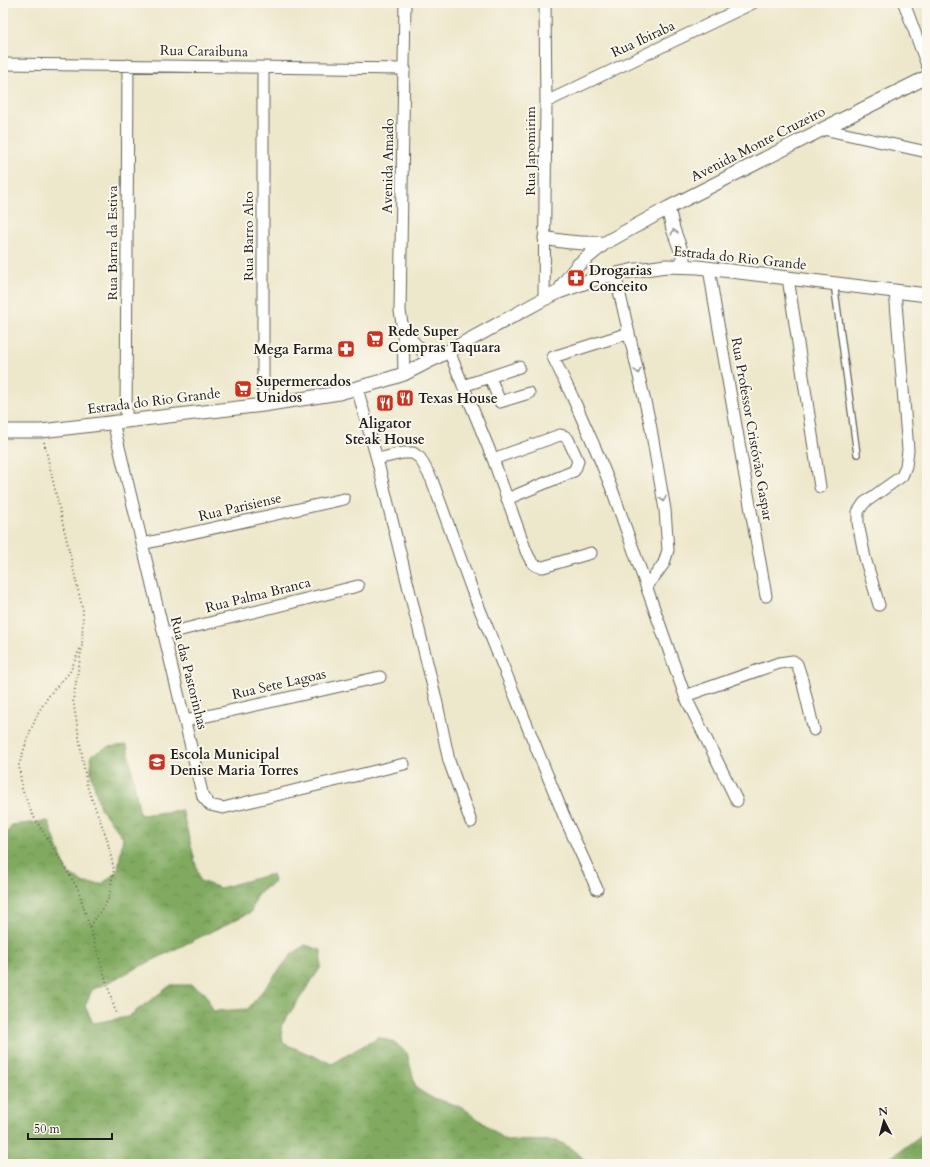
<svg xmlns="http://www.w3.org/2000/svg" width="930" height="1167" font-family="Cardo,serif">
<style>
.forest{fill:url(#forest-crowns);stroke:#4e633e}
.lines{fill:none;stroke-linecap:round;stroke-linejoin:round}
.service-casing{stroke:#656359;stroke-width:8}
.minor-casing{stroke:#656359;stroke-width:13}
.tertiary-casing{stroke:#656359;stroke-width:15}
.path{stroke:#656359;stroke-width:2;stroke-dasharray:1 3;stroke-linecap:butt}
.service{stroke:#fff;stroke-width:5.5}
.minor{stroke:#fff;stroke-width:11}
.tertiary{stroke:#fff;stroke-width:13}
.oneway{stroke:#999}
.labels{text-anchor:middle;dominant-baseline:central;stroke-width:4;stroke-linejoin:round;paint-order:stroke}
.street-label{font-size:14px;fill:#1c1c1c;stroke:#fbf7ec}
.poi-label{font-size:14px;font-weight:bold;fill:#1c1c1c;stroke:#fbf7ec;text-anchor:start}
</style>
<defs>
<pattern id="forest-crowns" width="20" height="18" patternUnits="userSpaceOnUse"><rect width="20" height="18" fill="#81aa61"/><path d="M2 6a3 3 0 1 1 6 0M12 15a3 3 0 1 1 6 0" fill="none" stroke="#698a4f"/></pattern>
</defs>
<rect width="100%" height="100%" fill="#fbf7ec"/>
<filter id="ink" filterUnits="userSpaceOnUse"><feTurbulence type="fractalNoise" baseFrequency=".025" numOctaves="2"/><feDisplacementMap in="SourceGraphic" scale="8" xChannelSelector="R" yChannelSelector="G"/><feConvolveMatrix kernelMatrix="1 2 1 2 8 2 1 2 1" color-interpolation-filters="sRGB"/></filter>
<filter id="wash" filterUnits="userSpaceOnUse"><feTurbulence type="fractalNoise" baseFrequency=".012" numOctaves="4" result="noise"/><feDisplacementMap in="SourceGraphic" scale="16" xChannelSelector="R" yChannelSelector="G"/><feGaussianBlur stdDeviation="0.9" result="paint"/><feColorMatrix in="noise" values="0 0 0 0 0 0 0 0 0 0 0 0 0 0 0 0 0 1.4 0 .05"/><feComposite in="paint" operator="in"/></filter>
<g filter="url(#wash)">
<rect width="100%" height="100%" fill="#ede7cb"/>
<path class="forest" d="M127 745 140 815 182 810 200 881 220 888 272 874 274 882 256 896 251 912 92 990 85 1006 93 1023 128 1017 171 985H192L206 994 213 1011 248 1009 291 955 305 945 321 950V967L281 1026 283 1043 332 1064 378 1037 394 1042 407 1053 416 1088 430 1097 462 1107 506 1140 558 1141 574 1150 587 1162V1164H3V968L5 966 3 930V841L12 825 48 821 67 872 84 883 102 884 118 870 123 837 100 808 91 773V755L108 747Z
M927 1131V1164H882Z"/>
</g>
<g filter="url(#ink)">
<g class="lines">
<defs>
<path id="service" d="M834 283 857 454"/>
<path id="minor" d="M904 3 927 65
M3 64 405 69
M263 67V405
M546 102 753 3
M823 129 927 152
M709 268 716 312 766 596
M615 274 650 423 665 510 668 550 664 563 657 573 646 586
M788 278 820 487
M544 299 546 102 545 3
M403 330 430 360
M629 333 553 357 572 396 596 450 613 492 685 696 737 801
M449 351 493 459 526 551C530 559 532 567 543 567L591 553
M404 374 403 330 400 311 405 3
M490 377 500 402 529 393
M463 386 519 367
M357 388 377 459 436 699 449 761 471 822
M126 421 128 65
M113 422 203 797 210 805 223 808 404 764
M377 459 403 453H413L420 458 432 480 472 590 564 816 597 889
M493 459 560 435 564 436 568 439 578 461 576 467 574 471 507 499
M142 544 344 499
M879 605 865 558 858 523V512L864 503 902 476 906 466 908 450 895 291
M165 634 358 586
M685 696 779 663 793 661 797 664 801 676 814 730
M185 721 380 677"/>
<path id="tertiary" d="M668 208 673 229 683 256V262L678 266
M545 238C567 243 583 244 605 243
M559 292 564 283 578 265 605 243 668 208 823 129 927 77
M3 431H41L263 405 339 393 382 381 404 374 449 351 544 299 559 292 598 278 630 271 666 266 698 267 927 295"/>
</defs>
<use href="#service" class="service-casing"/>
<use href="#minor" class="minor-casing"/>
<use href="#tertiary" class="tertiary-casing"/>
<path class="path" d="M44 442 83 611 82 647 73 700 87 786 107 839 114 870 108 900 89 928
M80 649 70 672 50 694 39 711 29 734 19 765 22 789 32 814 78 889 116 1013"/>
<use href="#service" class="service"/>
<use href="#minor" class="minor"/>
<use href="#tertiary" class="tertiary"/>
</g>
<defs><path id="oneway-chevron" d="M-2-3.5L2.5 0L-2 3.5" fill="none" stroke-width="1.6" stroke-linecap="round" stroke-linejoin="round"/></defs>
<g class="oneway">
<use href="#oneway-chevron" transform="translate(674 232) rotate(-106)"/>
<use href="#oneway-chevron" transform="translate(638 371) rotate(77)"/>
<use href="#oneway-chevron" transform="translate(663 499) rotate(80)"/>
</g>
</g>
<defs>
<symbol id="pharmacy-square" viewBox="-11 -11 22 22"><rect x="-9" y="-9" width="18" height="18" rx="4" fill="#c8321e" stroke="#fbf7ec"/><path d="M-2-6h4v4h4v4h-4v4h-4v-4h-4v-4h4Z" fill="#fff"/></symbol>
<symbol id="supermarket-square" viewBox="-11 -11 22 22"><rect x="-9" y="-9" width="18" height="18" rx="4" fill="#c8321e" stroke="#fbf7ec"/><path d="M-6-5.5h2.5l.6 2H6L4.5 2H-2.5L-4.4-4H-6ZM-1.5 3.2a1.3 1.3 0 1 0 .1 0ZM3 3.2a1.3 1.3 0 1 0 .1 0Z" fill="#fff"/></symbol>
<symbol id="restaurant-square" viewBox="-11 -11 22 22"><rect x="-9" y="-9" width="18" height="18" rx="4" fill="#c8321e" stroke="#fbf7ec"/><path d="M-5-6h1v4h1v-4h1v4h1v-4h1v5L-1.5 .5V6h-2V.5L-5-1ZM5-6V6H3V1.5H1.5Q1.5-4 5-6Z" fill="#fff"/></symbol>
<symbol id="school-square" viewBox="-11 -11 22 22"><rect x="-9" y="-9" width="18" height="18" rx="4" fill="#c8321e" stroke="#fbf7ec"/><path d="M0-5L7-2L0 1L-7-2ZM-4 1L0 2.5L4 1V4Q0 6-4 4Z" fill="#fff"/></symbol>
</defs>
<g fill-rule="evenodd">
<use href="#pharmacy-square" x="566" y="268" width="20" height="20"/>
<use href="#supermarket-square" x="365" y="329" width="20" height="20"/>
<use href="#pharmacy-square" x="336" y="339" width="20" height="20"/>
<use href="#supermarket-square" x="233" y="379" width="20" height="20"/>
<use href="#restaurant-square" x="395" y="388" width="20" height="20"/>
<use href="#restaurant-square" x="375" y="393" width="20" height="20"/>
<use href="#school-square" x="147" y="752" width="20" height="20"/>
</g>
<g class="labels">
<g class="street-label">
<text transform="translate(643 39) rotate(-25)">Rua Ibiraba</text>
<text transform="translate(204 51) rotate(1)">Rua Caraibuna</text>
<text transform="translate(758 144) rotate(-27)">Avenida Monte Cruzeiro</text>
<text transform="translate(530 151) rotate(-90)">Rua Japomirim</text>
<text transform="translate(388 166) rotate(-89)">Avenida Amado</text>
<text transform="translate(248 236) rotate(-90)">Rua Barro Alto</text>
<text transform="translate(112 243) rotate(-90)">Rua Barra da Estiva</text>
<text transform="translate(740 258) rotate(6)">Estrada do Rio Grande</text>
<text transform="translate(154 401) rotate(-7)">Estrada do Rio Grande</text>
<text transform="translate(752 429) rotate(80)">Rua Professor Cristóvão Gaspar</text>
<text transform="translate(240 507) rotate(-13)">Rua Parisiense</text>
<text transform="translate(258 595) rotate(-14)">Rua Palma Branca</text>
<text transform="translate(189 673) rotate(76)">Rua das Pastorinhas</text>
<text transform="translate(279 684) rotate(-13)">Rua Sete Lagoas</text>
</g>
<g class="poi-label">
<text x="589" y="270">Drogarias<tspan x="589" dy="16">Conceito</tspan></text>
<text x="388" y="331">Rede Super<tspan x="388" dy="16">Compras Taquara</tspan></text>
<text x="333" y="349" text-anchor="end">Mega Farma</text>
<text x="256" y="381">Supermercados<tspan x="256" dy="16">Unidos</tspan></text>
<text x="418" y="398">Texas House</text>
<text x="385" y="423" text-anchor="middle">Aligator<tspan x="385" dy="16">Steak House</tspan></text>
<text x="170" y="754">Escola Municipal<tspan x="170" dy="16">Denise Maria Torres</tspan></text>
</g>
</g>
<rect width="930" height="1167" fill="none" stroke="#fbf7ec" stroke-width="16"/>
<g transform="translate(884 1121) rotate(354)" stroke="#fbf7ec" stroke-width="3" paint-order="stroke">
<path d="M0-3L7 15L0 10L-7 15Z" fill="#1c1c1c"/>
<text y="-6" font-size="11" font-weight="bold" text-anchor="middle" fill="#1c1c1c">N</text>
</g>
<path d="M28 1133v6h84v-6" fill="none" stroke="#1c1c1c" stroke-width="2"/>
<text x="34" y="1133" font-size="12" fill="#1c1c1c" stroke="#fbf7ec" stroke-width="3" paint-order="stroke">50 m</text>
</svg>
